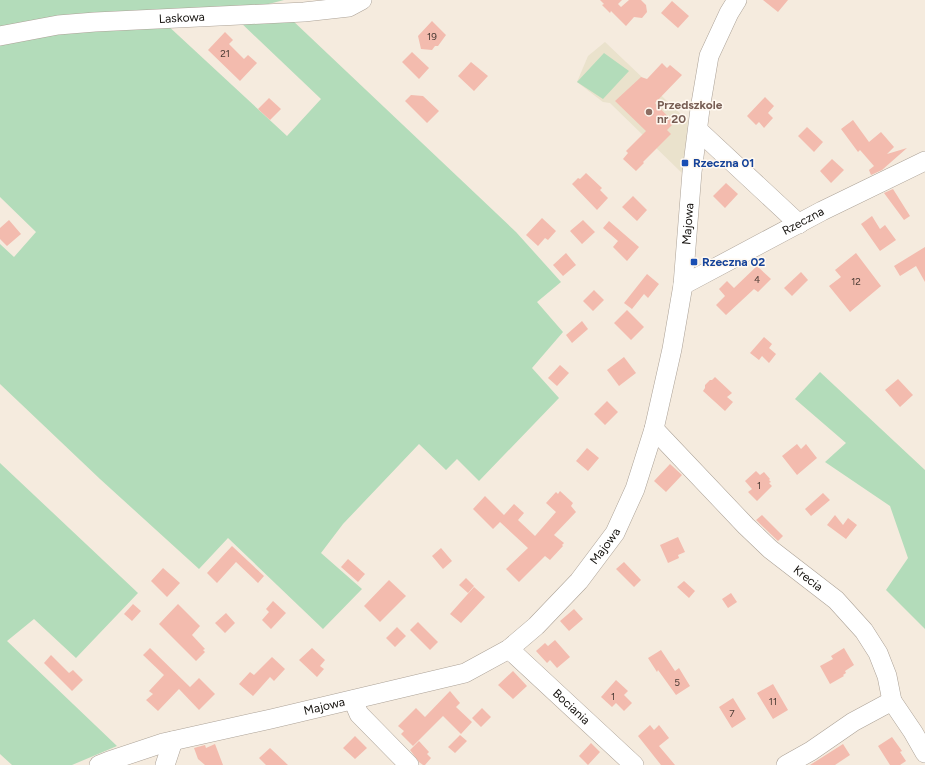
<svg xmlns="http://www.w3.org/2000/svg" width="925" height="765" font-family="Figtree,sans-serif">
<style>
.education{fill:#eae2cc}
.green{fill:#b3dcba}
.building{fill:#f3bbae}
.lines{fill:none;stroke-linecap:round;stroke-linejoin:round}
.minor-casing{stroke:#aca297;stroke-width:20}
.minor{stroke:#fff;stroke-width:19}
.education-dot{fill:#8d6e63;stroke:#fff9f1;stroke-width:1.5}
.transit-dot{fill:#1a4fb4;stroke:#fff9f1;stroke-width:1.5}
.labels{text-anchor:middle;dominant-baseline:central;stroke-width:3;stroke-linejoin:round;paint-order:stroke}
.number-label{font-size:10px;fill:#4c3c35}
.street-label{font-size:12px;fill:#14110d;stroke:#fff9f1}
.education-label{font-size:12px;font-weight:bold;fill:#785e54;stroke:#fff9f1;text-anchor:start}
.transit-label{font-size:12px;font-weight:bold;fill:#164399;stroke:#fff9f1;text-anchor:start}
</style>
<rect width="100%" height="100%" fill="#f5ebde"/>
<path class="education" d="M605 42 688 121 683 174 610 103 603 102 577 82 588 56Z"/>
<path class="green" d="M0 0H284L253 8 0 29Z
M291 19 516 232 561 282 537 302 563 332 532 368 559 398 479 481 457 459 446 470 419 444 343 524 321 553 362 589 323 629 228 538 199 569 100 479 0 384V244L14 257 36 232 0 197V45L37 36 165 23 287 136 321 99 238 20Z
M604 53 629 71 603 99 577 82Z
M820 372 925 470V629L886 590 908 558 890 506 825 462 846 443 795 399Z
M0 463 138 593 76 658 34 619 7 641 117 746 72 765H12L0 754Z"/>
<path class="building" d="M600 0H622L618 4 621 7 629 0H641L646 5 647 12 642 18 634 17 626 26 611 11 610 13 602 5 604 4Z
M763 0H788L778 12Z
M672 1 689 16 678 28 661 13Z
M432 21 446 35 438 46H435L432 50 421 49 418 36Z
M225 32 233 40 229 44 244 59 248 55 257 63 240 81 208 50Z
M412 52 429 68 419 79 402 62Z
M471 62 488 76 474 91 458 76Z
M662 63 667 68 670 65 682 75 655 103 674 123 667 130 671 134 643 162 644 163 636 171 623 159 628 153 626 151 646 131 615 101 641 77 647 79Z
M411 95 423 96 439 111 427 123 405 101Z
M765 97 774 106 768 113 773 118 764 128 759 122 756 125 747 116Z
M269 98 281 109 270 120 258 109Z
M853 120 869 142 881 132 894 147 887 154 907 148 882 170 871 175 869 170 874 166 860 150 858 152 841 129Z
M807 127 823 142 814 152 798 136Z
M832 159 844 170 831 183 820 171Z
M586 173 602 188 600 190 608 198 597 210 572 184 578 178 580 179Z
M726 183 738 194 725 208 713 196Z
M893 189 910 216 904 220 884 193Z
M633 196 647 210 637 221 622 207Z
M872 216 880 229 885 225 896 240 880 251 861 224Z
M542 218 556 231 548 240 545 238 538 246 526 235Z
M9 220 21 234 7 246 0 239V228Z
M583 220 595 232 582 244 570 231Z
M609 221 639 247 627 261 613 247 618 241 603 228Z
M925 247V282L916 266 900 276 894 266Z
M566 253 576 265 563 276 553 265Z
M856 253 881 286 850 312 829 286 841 277 835 270Z
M757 266 771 279 758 292 754 289 726 315 716 305 725 296 719 289 727 281 734 288Z
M801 272 808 280 792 296 784 288Z
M647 274 659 284 648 298 644 294 632 309 624 303Z
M594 290 604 300 593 311 583 301Z
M627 310 644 327 631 340 614 323Z
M582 321 588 329 572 343 566 335Z
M764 337 772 344 769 348 776 354 769 363 762 356 759 360 750 353Z
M624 357 636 373 619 386 607 370Z
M560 365 569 373 557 386 548 378Z
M715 377 732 393 727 397 733 402 725 411 703 391 705 388V385L710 380H712Z
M898 379 913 395 900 407 885 390Z
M607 401 618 412 605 425 594 414Z
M797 444 801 449 806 444 817 458 797 475 782 456Z
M587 448 599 458 588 471 576 461Z
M670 464 682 475 666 492 654 481Z
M756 471 760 475 764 472 770 479 769 480 771 482 769 483 772 486 757 501 748 492 752 489 745 481Z
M560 491 573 503 571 506 576 512 554 535 564 543 562 545 563 546 550 560 545 556 519 582 506 569 528 548 500 522 493 529 473 509 485 496 504 515 514 504 524 513 518 520 535 536 556 512 546 503 556 492 558 494Z
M823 493 830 500 811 516 805 509Z
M762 515 783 536 778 541 756 520Z
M835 515 843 525 848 518 857 525 846 539 827 525Z
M678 537 685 552 678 555 679 558 668 563 660 545Z
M232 546 264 576 258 583 236 562 217 583 207 573Z
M441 548 452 561 443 569 432 556Z
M348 559 365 574 358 582 341 567Z
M624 562 641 580 634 587 616 569Z
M163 568 180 583 167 597 151 581Z
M466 578 474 586 468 593 459 585Z
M389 580 406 596 380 622 364 606Z
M684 581 695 591 689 598 677 587Z
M474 587 485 597 461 623 450 614Z
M731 593 737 602 728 608 722 599Z
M273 601 286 613 271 629 262 620 269 612 266 609Z
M133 604 141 611 132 621 124 614Z
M178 604 200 626 192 635 205 649 203 650 205 652 196 661 159 624Z
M574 609 583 619 569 631 560 621Z
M226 613 235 623 225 633 215 623Z
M418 622 438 642 430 650 410 630Z
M397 627 406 636 395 647 386 638Z
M555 640 570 657 557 668 550 660 547 663 536 651 545 643 548 646Z
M150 648 190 687 199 678 215 694 199 710 179 689 158 711 146 700 153 694 149 691 164 675 143 655Z
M312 648 325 660 320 666 324 669 317 677 299 660Z
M844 648 854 665 845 671 846 673 843 675 844 676 830 684 820 666 833 659 831 656Z
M661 650 675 671 679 668 690 686 676 695 658 670 657 672 648 658Z
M51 655 69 673 73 670 83 680 72 691 44 663Z
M272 657 285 669 274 681 270 677 253 696 239 684 250 672 254 675Z
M513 671 527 686 513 699 498 685Z
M616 680 628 691 624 695 632 703 624 711 616 703 612 707 601 697Z
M773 684 788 710 773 719 757 693Z
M450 691 460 703 456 707 472 722 461 734 443 716 413 746 401 734 404 731 398 726 416 708 425 717Z
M733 698 746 719 732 728 719 707Z
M482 708 491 717 481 727 472 718Z
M650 725 654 730 659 725 669 738 659 746 675 765H661L638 736Z
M460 735 467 741 455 753 448 747Z
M355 736 367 748 355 759 343 748Z
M892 737 902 751 900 752 906 761 900 765H890L878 746Z
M419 741 429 752 427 754 431 758 425 765H423L419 762 410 750Z
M591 743 600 752 588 765 579 756Z
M215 744 223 765H205L198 759 194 748 205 745 206 748Z
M843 744 850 755 835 765H810Z
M270 748 288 765H266L259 758Z"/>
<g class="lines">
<defs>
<g id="minor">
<path id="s1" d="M0 36 58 25 95 22 304 12 349 7 362 0"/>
<path d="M698 130 799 224"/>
<path id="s2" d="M683 285 822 211 925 161"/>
<path id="s3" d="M654 429 746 526 770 549 836 600 864 631 878 653 887 676 892 701 913 732 925 753"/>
<path id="s4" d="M509 649 634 765"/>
<path d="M353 700 359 714 409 765"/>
<path id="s5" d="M99 765 109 761 163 743 271 719 465 673 509 649 536 626 579 581 615 533 635 489 654 429 672 349 683 285 692 172 700 109 709 56 729 13 737 0"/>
<path d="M165 765 173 741"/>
<path d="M786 765 811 751 853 722 892 701"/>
</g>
</defs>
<use href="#minor" class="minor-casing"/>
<use href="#minor" class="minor"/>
</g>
<circle class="education-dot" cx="649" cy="112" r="4"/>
<g class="transit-dot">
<rect x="681" y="159" width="8" height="8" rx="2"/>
<rect x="690" y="258" width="8" height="8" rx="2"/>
</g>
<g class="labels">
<g class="number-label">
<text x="432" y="36">19</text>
<text x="225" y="53">21</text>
<text x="757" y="279">4</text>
<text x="856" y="281">12</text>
<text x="759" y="485">1</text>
<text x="677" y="682">5</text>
<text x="613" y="696">1</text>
<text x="773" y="701">11</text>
<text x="732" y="713">7</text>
</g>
<g class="street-label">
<text stroke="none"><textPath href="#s1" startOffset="183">Laskowa</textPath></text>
<text stroke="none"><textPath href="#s2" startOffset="136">Rzeczna</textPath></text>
<text stroke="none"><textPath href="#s5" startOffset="905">Majowa</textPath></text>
<text stroke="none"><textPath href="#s5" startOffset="569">Majowa</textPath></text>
<text stroke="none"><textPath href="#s3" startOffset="215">Krecia</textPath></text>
<text stroke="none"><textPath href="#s5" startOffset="233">Majowa</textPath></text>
<text stroke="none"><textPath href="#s4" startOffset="85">Bociania</textPath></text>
</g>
<g class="education-label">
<text x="657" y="105">Przedszkole<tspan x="657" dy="14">nr 20</tspan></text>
</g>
<g class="transit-label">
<text x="693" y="163">Rzeczna 01</text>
<text x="702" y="262">Rzeczna 02</text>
</g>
</g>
</svg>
